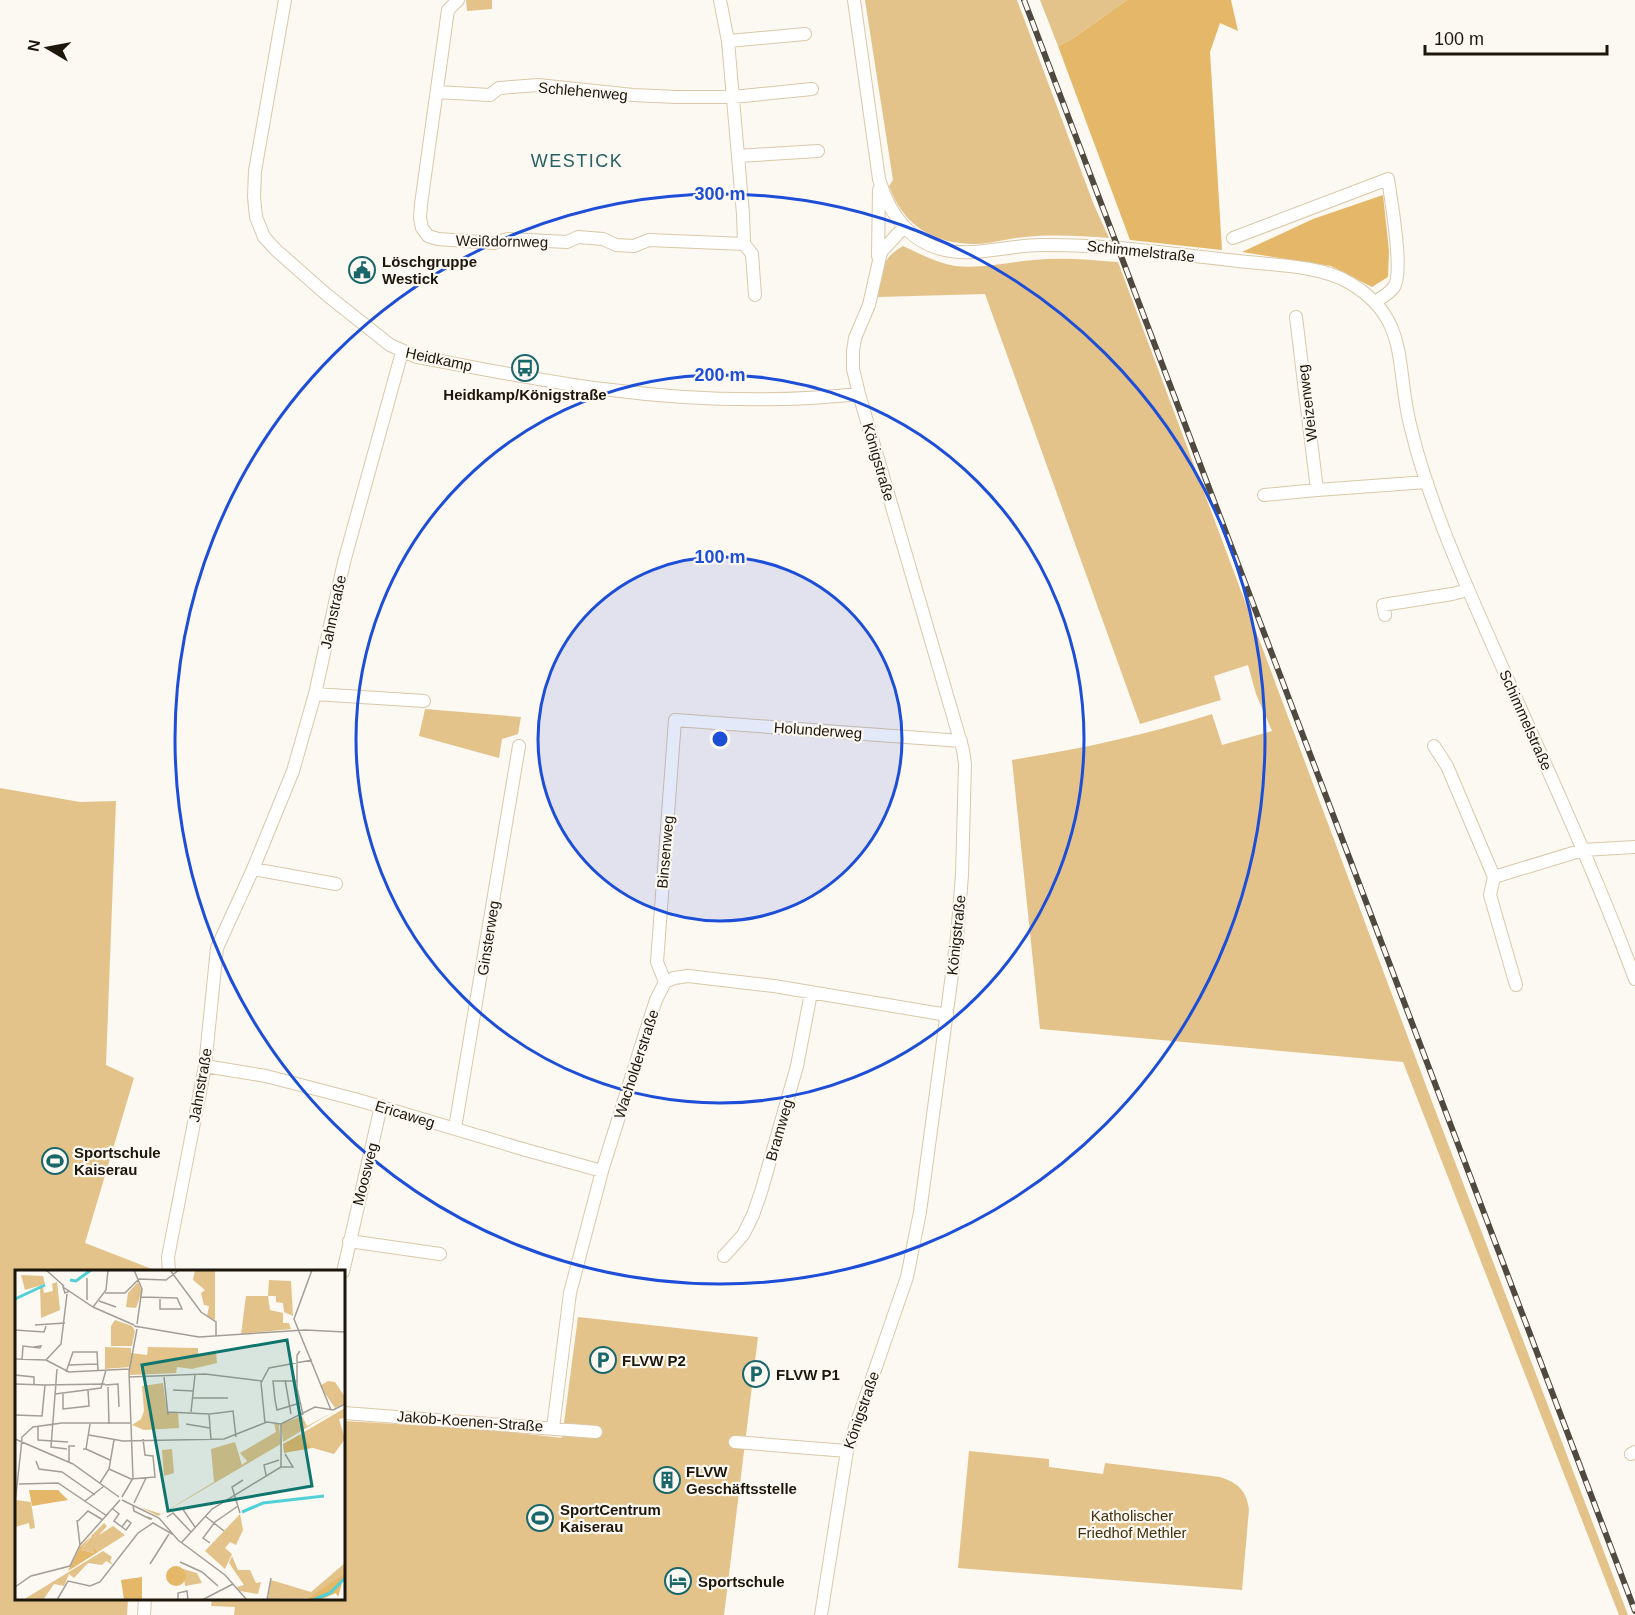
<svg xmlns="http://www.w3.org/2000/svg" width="1635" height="1615" font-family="Helvetica,sans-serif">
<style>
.green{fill:#e4c38a}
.forest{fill:#e5b869}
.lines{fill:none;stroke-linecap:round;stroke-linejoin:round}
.minor-casing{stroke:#dac8a8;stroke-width:14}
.minor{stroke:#fff;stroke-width:12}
.rail-casing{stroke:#4f493f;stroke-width:6}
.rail{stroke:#fcf8f2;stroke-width:4;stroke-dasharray:11;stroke-linecap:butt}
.ring{fill:none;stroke:#1d4ed8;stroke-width:3}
.labels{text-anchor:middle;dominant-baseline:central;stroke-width:4.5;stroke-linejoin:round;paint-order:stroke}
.street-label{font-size:15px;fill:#1d160b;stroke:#fcf8f2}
.poi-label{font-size:15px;font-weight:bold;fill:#1d160b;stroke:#fcf8f2;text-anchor:start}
.park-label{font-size:15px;fill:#42300d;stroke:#fcf8f2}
.quarter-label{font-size:18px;letter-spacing:1.5px;fill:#276164;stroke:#fcf8f2}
.inset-river{fill:none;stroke:#51d0d7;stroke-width:3}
.inset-road{fill:none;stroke:#a39e96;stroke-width:1.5}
.view{fill:#0f766e;fill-opacity:0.15;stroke:#0f766e;stroke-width:3}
.inset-edge{fill:none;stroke:#1d160b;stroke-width:3}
.centre{fill:#1d4ed8;stroke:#fcf8f2;stroke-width:3}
.ring-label{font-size:18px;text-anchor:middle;font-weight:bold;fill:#1d4ed8;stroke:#fcf8f2;stroke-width:4.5;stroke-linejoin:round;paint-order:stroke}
</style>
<rect width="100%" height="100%" fill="#fcf8f2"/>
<path class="green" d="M466 0H492V9L467 11Z
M865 0H1017L1094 205 1109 238C1081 236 1053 234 1025 237 1009 238 991 244 975 244 933 244 903 225 889 186L893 180Z
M1040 0H1127L1072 39 1058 46Z
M903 246C920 254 937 263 955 266 982 269 1008 262 1034 260 1062 257 1090 260 1118 262L1437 1115 1628 1615H1619L1403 1062 1040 1029 1012 760C1080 749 1146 735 1212 714L1222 745 1272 731 1256 694 1248 665 1214 676 1221 700 1140 724 985 294 878 297C882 272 879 260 903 246Z
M425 709 521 717 518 734 502 739 499 758 419 736Z
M0 788 80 802 116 801 106 1065 134 1078 85 1243 152 1269V1271L16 1272V1598L128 1599 127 1615H0Z
M578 1317 758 1337 724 1615H234L235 1607 211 1606 212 1599 344 1598V1421L483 1429 562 1438Z
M969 1451 1049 1459V1467L1103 1474 1105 1463 1220 1477C1238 1483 1246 1490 1249 1509L1242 1590 958 1568Z"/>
<path class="forest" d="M1127 0H1231L1238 31 1220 23 1210 52 1222 250 1130 240 1058 46 1072 39Z
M1383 195 1389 251 1388 277 1372 287 1331 266 1242 252 1313 219Z"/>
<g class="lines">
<defs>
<path id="minor" d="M285 0 255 171 254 197 256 217 264 237 276 250 327 295 390 345 417 357C479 368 540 381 603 389 687 400 775 403 859 394
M458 0 448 10 421 204 420 218 422 228 428 236 438 239 494 243 508 239 567 242 578 237 603 239 616 245 634 246 649 240 744 244 743 214 728 41 720 0
M854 0 879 179C889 213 909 242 945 250 973 257 1011 245 1040 245 1107 244 1172 254 1238 261 1272 265 1321 265 1350 283 1405 316 1397 356 1407 410 1409 423 1413 435 1416 448 1437 522 1469 592 1500 662 1546 767 1595 871 1635 979
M728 41 805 34
M437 92 490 95 499 88 538 85 633 95 677 97H733L812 89
M738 156 818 151
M1233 238 1388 179C1391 200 1404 272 1394 287 1390 293 1381 298 1375 302
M744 244 752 254 755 295
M878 256 879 190
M1296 317 1317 490 1427 482
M1264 495 1317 490
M1385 615 1383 605 1452 594 1468 590
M315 694 424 701
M1434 746 1447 766 1494 877 1583 850 1635 847
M253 869 336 884
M1494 877 1490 895 1516 985
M665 982 657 962 675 720 961 741
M205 1066 266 1076 358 1100 526 1150 602 1171
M455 1128 519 746
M349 1241 440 1254
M724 1256 743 1235 753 1215 761 1192 797 1066 811 993
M169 1272 168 1257 205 1066 217 948 253 869 293 771 315 694 344 562 402 352
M343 1272 381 1106
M344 1413 596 1432
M553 1428 570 1293 602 1171 643 1040 656 1000 665 982 674 978 688 976 774 986 947 1015
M735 1442 847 1451
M1631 1454 1635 1452
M144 1615 145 1598
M821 1615 847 1451 907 1277 920 1212 957 937 962 875 965 764 963 750 859 394 853 369V351L855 338 869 305 881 252 904 227"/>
</defs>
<use href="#minor" class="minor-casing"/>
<use href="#minor" class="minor"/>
<defs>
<path id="rail" d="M1024 0 1635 1611"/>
</defs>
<use href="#rail" class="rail-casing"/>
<use href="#rail" class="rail"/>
</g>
<circle cx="720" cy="739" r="182" fill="#1d4ed8" fill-opacity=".12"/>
<g class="ring">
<circle cx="720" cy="739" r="182"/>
<circle cx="720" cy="739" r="364"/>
<circle cx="720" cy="739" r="545"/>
</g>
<defs>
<symbol id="civic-ring" viewBox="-11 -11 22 22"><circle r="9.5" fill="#fcf8f2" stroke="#19676b" stroke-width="1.5"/><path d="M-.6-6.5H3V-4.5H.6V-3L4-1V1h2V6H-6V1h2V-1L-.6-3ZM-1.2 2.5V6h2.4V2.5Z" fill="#19676b"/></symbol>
<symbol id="bus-ring" viewBox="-11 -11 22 22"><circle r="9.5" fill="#fcf8f2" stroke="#19676b" stroke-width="1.5"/><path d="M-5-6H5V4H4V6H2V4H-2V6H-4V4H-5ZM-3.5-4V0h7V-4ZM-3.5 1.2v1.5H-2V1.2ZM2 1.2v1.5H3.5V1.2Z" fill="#19676b"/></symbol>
<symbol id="stadium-ring" viewBox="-11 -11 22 22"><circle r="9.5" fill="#fcf8f2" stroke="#19676b" stroke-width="1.5"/><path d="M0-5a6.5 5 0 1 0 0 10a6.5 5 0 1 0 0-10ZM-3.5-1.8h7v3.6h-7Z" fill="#19676b"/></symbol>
<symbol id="parking-ring" viewBox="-11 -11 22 22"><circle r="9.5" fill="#fcf8f2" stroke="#19676b" stroke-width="1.5"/><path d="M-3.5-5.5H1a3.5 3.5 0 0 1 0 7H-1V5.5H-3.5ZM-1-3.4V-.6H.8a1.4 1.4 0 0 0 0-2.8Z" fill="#19676b"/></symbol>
<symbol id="building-ring" viewBox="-11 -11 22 22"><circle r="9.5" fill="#fcf8f2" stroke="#19676b" stroke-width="1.5"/><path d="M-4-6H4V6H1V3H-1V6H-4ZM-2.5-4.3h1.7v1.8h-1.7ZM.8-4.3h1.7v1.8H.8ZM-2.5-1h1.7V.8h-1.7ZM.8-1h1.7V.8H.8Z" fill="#19676b"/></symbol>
<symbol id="hotel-ring" viewBox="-11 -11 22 22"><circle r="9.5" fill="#fcf8f2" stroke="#19676b" stroke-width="1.5"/><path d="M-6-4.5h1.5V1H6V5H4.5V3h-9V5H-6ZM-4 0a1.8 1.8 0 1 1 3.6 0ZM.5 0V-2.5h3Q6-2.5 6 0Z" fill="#19676b"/></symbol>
</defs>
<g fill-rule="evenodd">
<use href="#civic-ring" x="347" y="255" width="30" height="30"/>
<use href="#bus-ring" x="510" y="353" width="30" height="30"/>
<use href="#stadium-ring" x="40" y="1146" width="30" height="30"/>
<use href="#parking-ring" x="588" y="1345" width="30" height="30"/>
<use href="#parking-ring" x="741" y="1359" width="30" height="30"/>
<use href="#building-ring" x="652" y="1465" width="30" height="30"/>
<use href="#stadium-ring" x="525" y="1503" width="30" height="30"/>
<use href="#hotel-ring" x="663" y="1566" width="30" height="30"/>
</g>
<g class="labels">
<g class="street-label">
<text transform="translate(583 91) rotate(5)">Schlehenweg</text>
<text transform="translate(502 241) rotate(1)">Weißdornweg</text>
<text transform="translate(1141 251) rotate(6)">Schimmelstraße</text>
<text transform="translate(439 359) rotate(12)">Heidkamp</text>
<text transform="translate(1307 403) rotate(-97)">Weizenweg</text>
<text transform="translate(879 462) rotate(74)">Königstraße</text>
<text transform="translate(333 612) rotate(-78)">Jahnstraße</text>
<text transform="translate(1526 720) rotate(66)">Schimmelstraße</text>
<text transform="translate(818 730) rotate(4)">Holunderweg</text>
<text transform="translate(665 852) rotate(-85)">Binsenweg</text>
<text transform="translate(956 935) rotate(-84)">Königstraße</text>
<text transform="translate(488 938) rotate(-81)">Ginsterweg</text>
<text transform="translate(636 1064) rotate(-72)">Wacholderstraße</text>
<text transform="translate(200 1085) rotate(-80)">Jahnstraße</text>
<text transform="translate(405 1114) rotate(17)">Ericaweg</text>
<text transform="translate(779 1130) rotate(-74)">Bramweg</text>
<text transform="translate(365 1174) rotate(-76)">Moosweg</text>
<text transform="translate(861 1410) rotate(-71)">Königstraße</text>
<text transform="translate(470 1421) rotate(4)">Jakob-Koenen-Straße</text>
</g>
<g class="poi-label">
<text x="382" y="261">Löschgruppe<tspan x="382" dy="17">Westick</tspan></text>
<text x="525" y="394" text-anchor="middle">Heidkamp/Königstraße</text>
<text x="74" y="1152">Sportschule<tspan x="74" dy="17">Kaiserau</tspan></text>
<text x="622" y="1360">FLVW P2</text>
<text x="776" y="1374">FLVW P1</text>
<text x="686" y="1471">FLVW<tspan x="686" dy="17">Geschäftsstelle</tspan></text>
<text x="560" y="1509">SportCentrum<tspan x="560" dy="17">Kaiserau</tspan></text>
<text x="698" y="1581">Sportschule</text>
</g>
<g class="park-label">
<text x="1132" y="1515">Katholischer<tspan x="1132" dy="17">Friedhof Methler</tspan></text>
</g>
<g class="quarter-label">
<text x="577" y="161">WESTICK</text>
</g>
</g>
<g transform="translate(15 1270)">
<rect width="330" height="330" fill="#fcf8f2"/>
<path d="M180 0H200V50L192 46 194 36 189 35 186 23 190 20 178 10ZM6 5 28 6 30 14 10 20ZM254 10 276 11 278 46 269 42 268 33 261 32V26H253L255 40 268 43V53H274L276 59 226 64 231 26H253ZM42 12 45 40 26 48 25 18 28 17 29 23 38 21 37 14ZM123 12 127 21 121 38 111 37 113 23ZM100 50 117 56 120 61 117 76H96V56ZM90 77 116 78V83L132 85 133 77 183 78V84L201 82 202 93 177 99 162 97 161 103 115 105V97L90 99ZM313 111 320 112 330 127V133L320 138 305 116ZM148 113 152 142H163L164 158 129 160 117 155 126 149 129 141 127 116ZM330 138 329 148 324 149 330 169 319 184 291 176 284 165ZM320 141 301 152 268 172 266 154 287 146 292 156ZM259 153 264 154 266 174 143 246 125 237 146 244 199 212 196 179 220 172 227 195 232 191 225 183 261 162ZM157 179 159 203 149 206 147 180ZM1 230 16 232 20 258 15 259 14 253 0 257ZM225 244 228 260 221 275 215 272 210 278 217 284 210 299 190 281ZM89 253 92 256 84 265 98 256 110 265 83 282 80 277 79 283 66 280 77 266 82 267 78 264ZM88 281 97 287 95 291 98 295 91 291 87 295 73 293 59 308 54 304 49 316 39 314 28 330H8ZM217 286 223 300H235L241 313 246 312 243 324 225 321 222 317 229 315 214 293ZM330 293V303L296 328 253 329 256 310 296 322ZM168 299 182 303 187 313 170 316Z" fill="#e4c38a"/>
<path d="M284 165 297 178 269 183 268 174ZM14 220H43L53 230 17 236ZM78 264 82 267 76 266 66 280 79 283V276L83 282 53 301 65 277ZM151 306a10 10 0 1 1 20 0a10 10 0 1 1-20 0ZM330 303 323 327 321 323 305 330H291ZM127 307V330H109L106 310Z" fill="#e5b869"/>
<path class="inset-river" d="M55 10 61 11 76 0M0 29 30 15M227 242 248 233 309 226M298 330 315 323 330 308"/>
<path class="inset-road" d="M31 0 49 16M119 0 127 19 122 54M155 0 186 42 201 52V66M297 0 279 49 316 140M124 9 151 10 164 0M55 21 50 23 48 17 78 37 119 55M90 23H110L124 9M126 27 162 28 167 39H145V29M72 30V8M84 31 101 37M78 37 91 20 93 0M20 55 50 53M124 57 119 56 184 67 290 60 330 62M0 60 29 62 31 56M285 81 282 85V118L288 145M0 89 31 90 46 74 52 24M7 90 8 76 25 78 26 76 19 77M31 90 54 102 114 99M53 95 82 94M42 99 36 177 52 179M51 102 58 82H82L83 100M0 105 19 107V114M114 107 190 104 247 111M149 107 153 145M270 110 276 144M282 111H258L260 130 262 140 285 133M0 114 30 115M90 115 103 114 104 137M93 117 94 154M158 120 179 121M48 123V139L74 136 73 120M40 124 86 118 91 100M178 128H213M153 142 194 144 196 170M176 142 180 105M195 144 218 141 221 167M0 145 27 146 30 115 90 114M250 153 246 113 254 98 297 90M171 154 195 158M23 156V170L53 172M74 165 108 171 209 169 252 152 266 154 300 137 318 140 330 134M0 169 58 194 104 227M6 179 7 167 18 157 47 153H115M68 179H71L75 154M71 179 95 190M21 191 24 199 47 202 80 225M54 192V176H60M266 197H278L270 184M94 199 116 209 140 207 138 186 130 185 128 169M251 205 249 195 264 190M85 213 94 199 99 170M4 214 43 213 92 246M107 227 118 208 114 102 122 59M107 230 144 248 163 270 210 305 232 330M70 231 89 216M0 233 6 179M119 233 131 208M118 236 119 241 135 249H137L132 247M167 238 180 257M98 239 104 244 99 251 111 260 116 253 112 250 107 257M225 243 217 217 228 210M190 246 209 261M152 247 158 243 176 262M63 251 73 241 88 250M0 265V296M167 272 197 239 266 197V154M195 273 188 268 200 252 223 236M65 275 105 230M165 292 187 302 203 316M135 294 154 264M0 317 16 306 55 296 65 275 62 250M42 330 53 311 75 316 85 312 123 263 138 253 159 265M163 330V323L172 321 173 330M187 330 218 314M252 330 256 308"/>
<path class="view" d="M272 70 297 216 153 241 127 95Z"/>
<rect width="330" height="330" class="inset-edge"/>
</g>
<circle cx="720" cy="739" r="9" class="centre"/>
<g class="ring-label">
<text x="720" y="200">300 m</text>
<text x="720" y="381">200 m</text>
<text x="720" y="563">100 m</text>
</g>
<g transform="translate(48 48) rotate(280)" stroke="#fcf8f2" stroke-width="4.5" paint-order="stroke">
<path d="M0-4.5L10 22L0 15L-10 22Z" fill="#1d160b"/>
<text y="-9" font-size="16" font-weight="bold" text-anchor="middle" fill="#1d160b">N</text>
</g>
<path d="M1425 45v9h182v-9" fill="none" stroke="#1d160b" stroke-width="3"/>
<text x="1434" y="45" font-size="18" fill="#1d160b" stroke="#fcf8f2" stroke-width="4.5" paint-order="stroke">100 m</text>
</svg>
